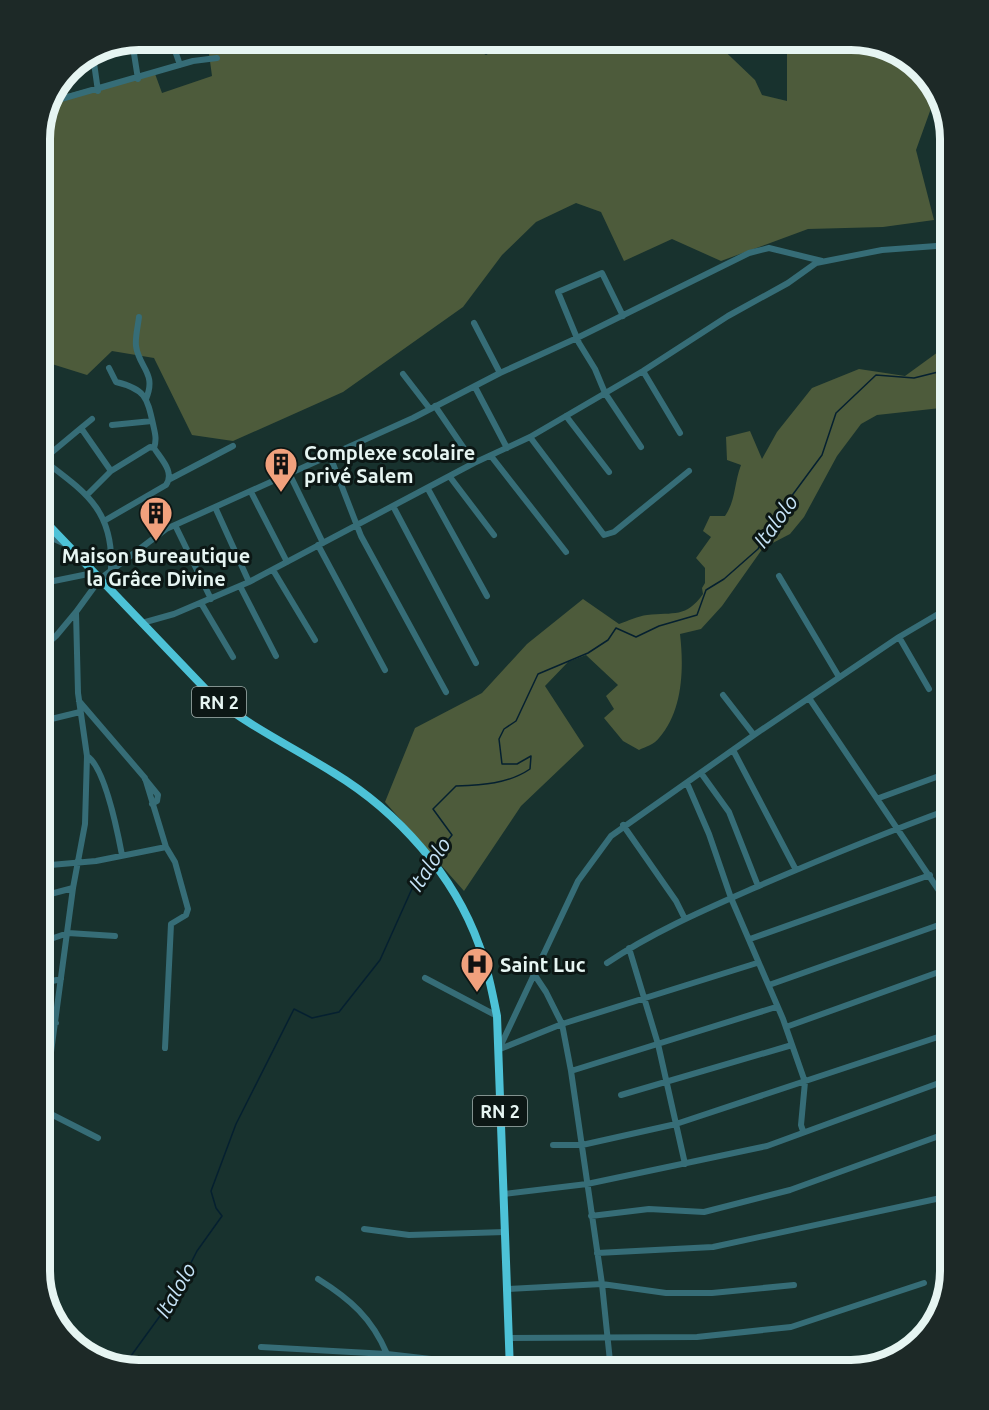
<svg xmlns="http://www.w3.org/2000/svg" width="989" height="1410" font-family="Ubuntu,sans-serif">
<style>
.green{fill:#4d5b3b}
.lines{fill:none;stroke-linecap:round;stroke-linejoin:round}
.stream{stroke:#052030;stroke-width:1.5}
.minor{stroke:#366d77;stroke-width:6}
.highway{stroke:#4dc2d7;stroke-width:8}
.labels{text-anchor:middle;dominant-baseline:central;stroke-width:6;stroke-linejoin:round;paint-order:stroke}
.shield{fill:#0c1715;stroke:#a5b2b0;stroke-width:1.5}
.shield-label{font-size:18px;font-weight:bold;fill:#e6f5f2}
.poi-label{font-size:20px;font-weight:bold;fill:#e6f5f2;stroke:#0c1715;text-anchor:start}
.water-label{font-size:21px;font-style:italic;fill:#c7e4f8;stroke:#0c1715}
.rim{fill:none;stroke:#e6f5f2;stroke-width:8}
</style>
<rect width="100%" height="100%" fill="#18322e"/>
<path class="green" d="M207 39H459L486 55 514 39H712L755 80 762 95 787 101V39H857L901 53 936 88 939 98 934 100 916 150 934 220 883 227 808 229 721 261 672 239 624 261 601 212 576 203 536 222 502 255 463 307 343 392 233 441 192 435 154 358 112 351 87 375 39 360V132L56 97 154 71 162 93 212 76Z
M938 352 950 353V407L877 415 861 424 837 456 804 517 790 534 763 548 722 606 701 629 680 634C684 668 683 711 659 738 655 744 645 747 639 750L623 741 604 718 614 709 606 696 618 685 586 655 568 662 545 686 584 746 521 806 464 891 385 802 415 728 482 693 527 644 583 599 619 624C628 621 638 616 647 615 674 612 686 618 703 594L702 588 705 583V568L696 558 711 537 703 531 710 516H725C736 500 734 483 741 465L727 460 726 437 750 431 762 459 777 432 812 388 859 369 905 376Z"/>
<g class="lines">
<path class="stream" d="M434 858 452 835 433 809 456 786C482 785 508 784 530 769L531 756 517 764H502L499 739 504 729 516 721 538 674 588 653 608 640 616 628 636 637 659 626 697 615 706 590 724 579 758 549 785 505 822 455 836 413 876 375 914 378 950 369
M127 1369 128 1360 173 1298 197 1251 222 1216 216 1208 211 1191 236 1124 294 1009 312 1018 339 1012 380 960 415 882 429 864"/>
<path class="minor" d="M171 39 180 65
M132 41 138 79
M93 56 98 91
M54 101 193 61 217 58
M623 316 602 273 558 292 579 343 595 369 605 393 641 447
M139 317C138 326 135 337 136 346 139 368 157 373 146 399
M474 323 500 373
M109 368 116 382C145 389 147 397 153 424 155 433 157 439 154 448
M643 371 680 433
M403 374 430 409
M475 387 507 448
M435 406 474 463
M566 416 609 472
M112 425 152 421
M530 437 604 535 614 532 689 471
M39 445 48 455
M330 456 361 536 446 692
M491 456 566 552
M43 460C85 492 114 510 111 569
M39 463 81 428
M290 475 323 543
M450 477 494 535
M170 479 233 446
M428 489 487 596
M251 492 287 562
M88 494 111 471 81 428 92 419
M393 506 476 663
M215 507 249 582
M104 521 166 485C175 472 161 459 154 448L150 447 111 471
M175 525 211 599
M39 532 65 544
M318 545 385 670
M273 570 315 640
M779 576 839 677
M39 584 93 573
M240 586 276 656
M201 603 233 657
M142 623 174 614 249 582 474 463 530 437 643 371 728 316 788 283 816 263 882 250 950 245
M899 637 929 689
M39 651 56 636 76 612
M723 695 754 735
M809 698 950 907
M79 701 145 778 166 847 175 862 188 909 186 915 171 924 165 1048
M39 722 80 712
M733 750 796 870
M87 756C105 767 118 834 122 855
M701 773 729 812 758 886
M145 779 158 795 157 801 152 804
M687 783 709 834 731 898 783 1019 805 1082 801 1125 803 1131
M879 798 950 772
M623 825 676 901 685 919
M39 866 96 861 166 847
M39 897 73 888
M750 939 930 875
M39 943 68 933 115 936
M629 948 658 1044 685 1164
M607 963C653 932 704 910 754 888 819 860 884 833 950 809
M534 974 546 992 562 1024 571 1071 602 1284 611 1371
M425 978 497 1016
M39 984 61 979
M769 985 950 921
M39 1027 56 1023
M786 1027 950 968
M499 1049 578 881 611 836 754 735 899 637 950 607
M500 1049 562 1024 757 963
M39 1068 49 1067
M571 1071 776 1007
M621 1095 792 1045
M39 1100 49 1067 73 888 85 824 87 756 78 693 76 612 100 579 166 529 413 418 500 373 577 338 749 253 769 248 822 261
M39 1108 98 1138
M553 1145H582L676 1124 950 1033
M504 1194 587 1184 767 1146 950 1079
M591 1216 649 1209 704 1212 790 1190 950 1132
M364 1229 409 1235 505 1232
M597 1253 713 1247 950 1196
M318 1279C350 1299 372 1318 387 1354
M506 1289 602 1284 666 1293H712L794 1285
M508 1338 697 1337 791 1327 924 1283
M261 1347 387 1354 510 1368
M445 1371V1360
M752 1371 891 1360"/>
<path class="highway" d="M39 515 214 698C251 727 294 748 334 773 398 812 454 875 479 945 488 968 492 992 497 1016L510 1371"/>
</g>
<defs>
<symbol id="building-pin" viewBox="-11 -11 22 30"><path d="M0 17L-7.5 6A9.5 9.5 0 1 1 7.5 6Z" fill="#f1a17d" stroke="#0c1715"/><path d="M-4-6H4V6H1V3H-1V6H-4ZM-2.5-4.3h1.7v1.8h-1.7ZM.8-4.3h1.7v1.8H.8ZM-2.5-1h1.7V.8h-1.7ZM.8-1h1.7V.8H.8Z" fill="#111"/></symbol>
<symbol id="hospital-pin" viewBox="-11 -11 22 30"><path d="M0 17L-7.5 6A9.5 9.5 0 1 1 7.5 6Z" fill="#f1a17d" stroke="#0c1715"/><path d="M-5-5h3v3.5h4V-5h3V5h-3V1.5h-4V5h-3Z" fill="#111"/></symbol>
</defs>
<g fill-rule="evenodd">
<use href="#building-pin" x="262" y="445" width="38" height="52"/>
<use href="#building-pin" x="137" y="494" width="38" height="52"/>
<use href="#hospital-pin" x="458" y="945" width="38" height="52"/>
</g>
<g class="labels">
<g class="shield">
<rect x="192" y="687" width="54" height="30" rx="4.5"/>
<rect x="473" y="1096" width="54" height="30" rx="4.5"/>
</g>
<g class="shield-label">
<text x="219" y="702">RN 2</text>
<text x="500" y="1111">RN 2</text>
</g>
<g class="poi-label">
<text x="304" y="452">Complexe scolaire<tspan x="304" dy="23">privé Salem</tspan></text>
<text x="156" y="555" text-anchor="middle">Maison Bureautique<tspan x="156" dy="23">la Grâce Divine</tspan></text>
<text x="500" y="964">Saint Luc</text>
</g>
<g class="water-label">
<text transform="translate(775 521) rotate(-54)">Italolo</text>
<text transform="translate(429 864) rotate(-57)">Italolo</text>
<text transform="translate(175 1290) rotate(-60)">Italolo</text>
</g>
</g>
<path d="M0 0H989V1410H0ZM139 50H851A89 89 0 0 1 940 139V1271A89 89 0 0 1 851 1360H139A89 89 0 0 1 50 1271V139A89 89 0 0 1 139 50Z" fill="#1d2927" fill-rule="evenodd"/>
<path class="rim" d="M139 50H851A89 89 0 0 1 940 139V1271A89 89 0 0 1 851 1360H139A89 89 0 0 1 50 1271V139A89 89 0 0 1 139 50Z"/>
</svg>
